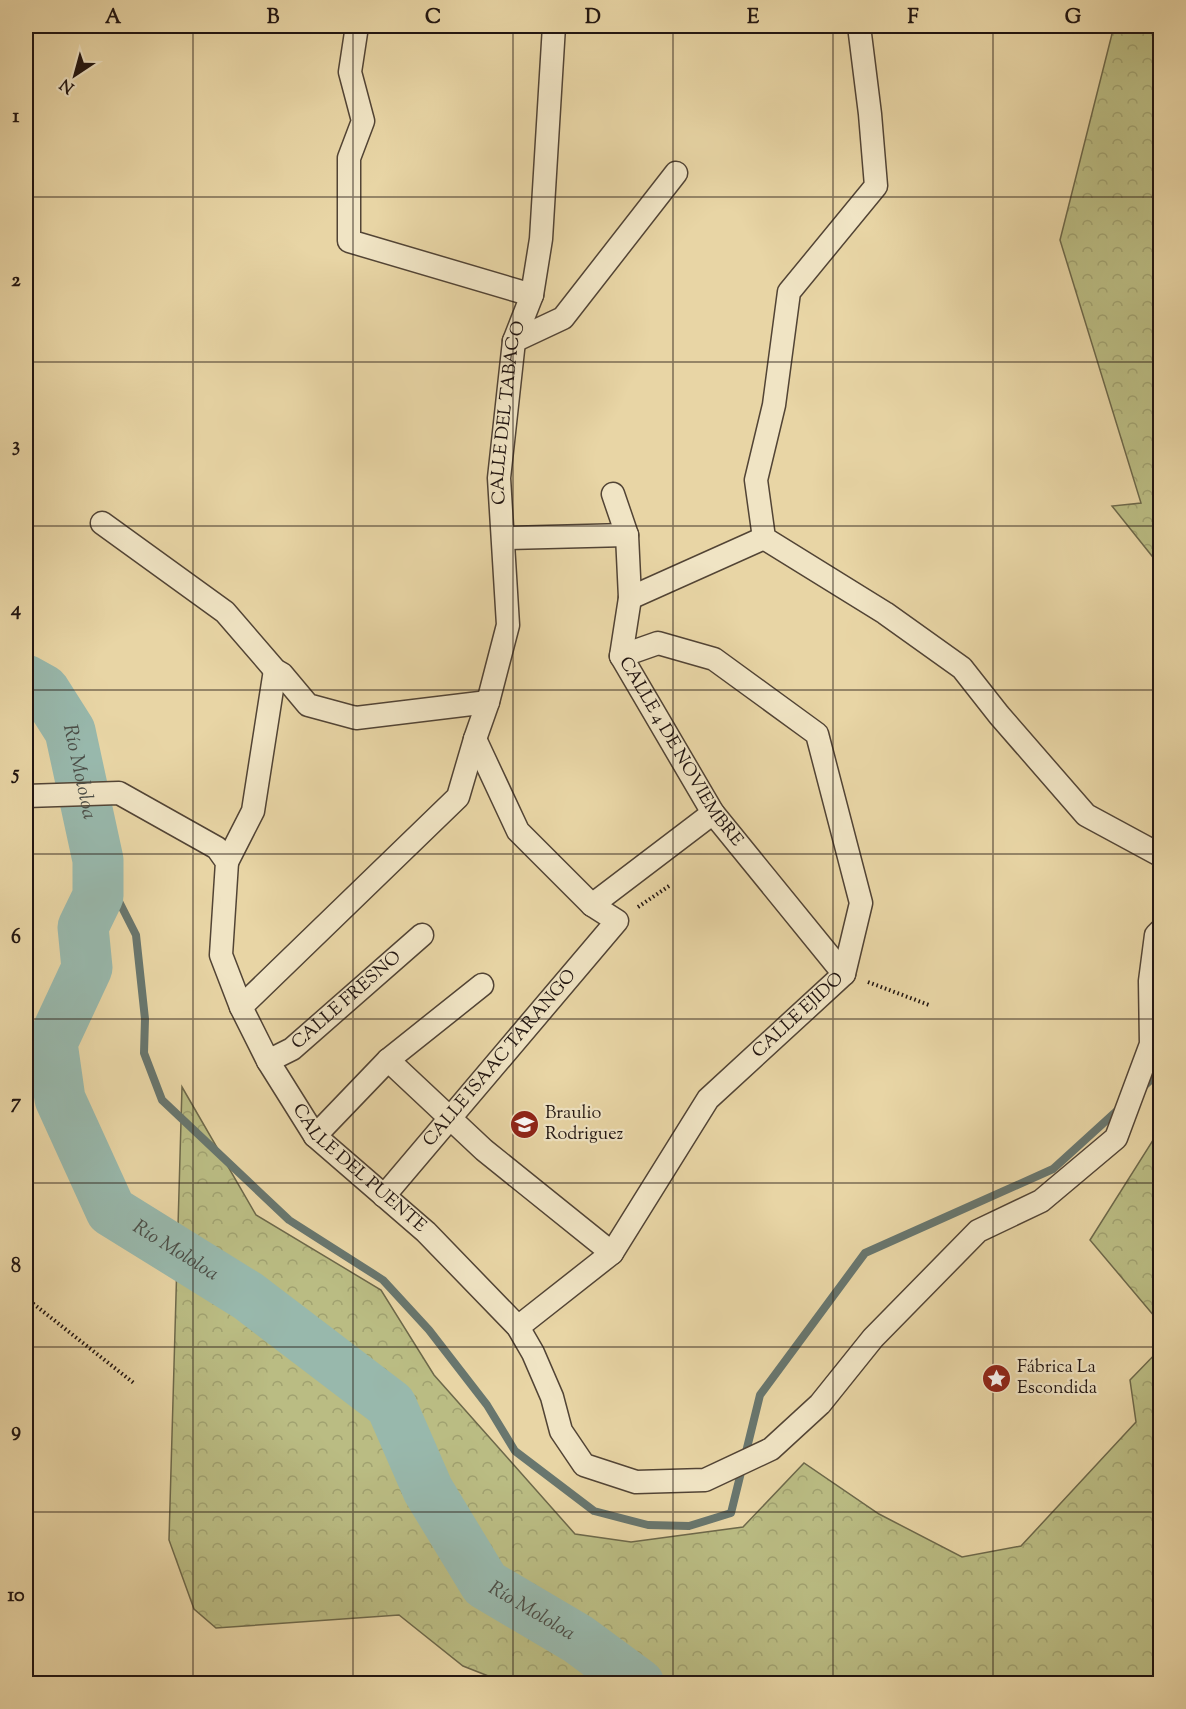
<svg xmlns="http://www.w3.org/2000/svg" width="1186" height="1709" font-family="'Sorts Mill Goudy',serif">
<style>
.forest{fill:url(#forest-crowns);stroke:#6d684a;stroke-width:1.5}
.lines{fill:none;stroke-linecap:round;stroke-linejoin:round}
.stream{stroke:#68766e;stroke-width:8}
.river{stroke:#98b8ac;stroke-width:51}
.street-casing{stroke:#524435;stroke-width:25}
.path{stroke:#201410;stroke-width:4;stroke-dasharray:1.5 3;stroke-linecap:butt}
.street{stroke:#f0e4c4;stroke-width:22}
.grid{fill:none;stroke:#201410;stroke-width:1.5;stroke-opacity:0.55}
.labels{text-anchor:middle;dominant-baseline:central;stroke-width:4.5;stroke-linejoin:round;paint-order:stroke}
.street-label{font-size:18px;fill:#201410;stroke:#f0e4c4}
.poi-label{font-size:18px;fill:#201410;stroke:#f0e4c4;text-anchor:start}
.water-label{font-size:20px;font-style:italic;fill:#4a4d47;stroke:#f0e4c4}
.neatline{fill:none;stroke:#201410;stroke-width:2}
.grid-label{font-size:20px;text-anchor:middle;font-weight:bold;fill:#201410}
</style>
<defs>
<pattern id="forest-crowns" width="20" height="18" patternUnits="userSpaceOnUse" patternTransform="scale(1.5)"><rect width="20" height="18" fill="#babc83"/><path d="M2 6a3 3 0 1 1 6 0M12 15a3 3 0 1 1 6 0" fill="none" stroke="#a0a170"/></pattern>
</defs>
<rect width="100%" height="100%" fill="#e8d5a5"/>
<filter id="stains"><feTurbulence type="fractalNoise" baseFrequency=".00333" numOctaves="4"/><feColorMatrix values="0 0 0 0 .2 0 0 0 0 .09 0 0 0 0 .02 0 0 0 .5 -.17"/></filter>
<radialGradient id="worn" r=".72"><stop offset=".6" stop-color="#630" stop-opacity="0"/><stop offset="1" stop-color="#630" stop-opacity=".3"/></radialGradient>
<path class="forest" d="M1114 26H1160V566L1112 506 1141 503 1060 240Z
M182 1087 256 1215 381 1290 434 1375 575 1534 631 1542 743 1527 804 1463 879 1514 962 1557 1021 1546 1136 1422 1130 1380 1160 1349V1683H506L463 1666 399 1615 216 1628 194 1609 169 1540Z
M1160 1129V1323L1090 1240Z"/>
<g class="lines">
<path class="stream" d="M98 860 136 935 145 1019 144 1053 162 1100 289 1220 383 1280 429 1330 487 1405 515 1451 594 1511 648 1525 689 1526 731 1513 760 1395 865 1253 1053 1169 1120 1108
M1142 1088 1160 1071"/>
<path class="river" id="s1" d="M26 680 44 690 70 731 98 860V896L83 927 87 968 52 1043 60 1099 111 1211 248 1296 391 1405 428 1490 485 1584 578 1639 639 1684"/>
<defs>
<g id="street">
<path d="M357 26 350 72 363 121 349 158V241L532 295"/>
<path d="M859 26 870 114 876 186 789 292 774 405 756 480 764 538 885 613 962 668 999 715 1086 815 1160 855"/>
<path d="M514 341 563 318 676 173"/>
<path id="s2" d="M613 494 627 535 630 598 621 656 713 813 844 974"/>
<path d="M102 523 225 612 275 670 282 674 308 705 356 718 488 702"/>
<path d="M504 538 627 535"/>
<path d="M630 598 764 538"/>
<path id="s3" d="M26 796 119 793 217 848 227 862 221 955 241 1007 268 1061 315 1136 426 1232 518 1327 533 1353 552 1397 561 1431 584 1465 636 1482 705 1480 771 1449 820 1404 873 1338 978 1231 1041 1201 1116 1138 1151 1044 1150 981 1156 935 1160 931"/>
<path d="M227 862 253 811 275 670"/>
<path d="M592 905 713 813"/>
<path id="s4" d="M241 1007 458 797 475 739 488 702 508 625 499 478 514 341 532 295 541 239 554 26"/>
<path d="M388 1060 484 1150 612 1253"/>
<path id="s5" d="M268 1061 292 1049 422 935"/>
<path d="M315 1136 388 1060 482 985"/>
<path id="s6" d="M384 1196 617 921 592 905 518 831 475 739"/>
<path id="s7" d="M518 1327 612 1253 708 1099 844 974 861 903 817 734 714 659 658 643 621 656"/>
</g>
</defs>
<use href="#street" class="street-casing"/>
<path class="path" d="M638 907 669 886
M868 982 929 1005
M26 1298 135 1384"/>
<use href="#street" class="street"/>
</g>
<path class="grid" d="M193 26V1684M353 26V1684M513 26V1684M673 26V1684M833 26V1684M993 26V1684M26 197H1160M26 362H1160M26 526H1160M26 690H1160M26 854H1160M26 1019H1160M26 1183H1160M26 1347H1160M26 1512H1160"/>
<defs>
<symbol id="school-disc" viewBox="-11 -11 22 22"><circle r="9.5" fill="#8f2418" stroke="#f0e4c4"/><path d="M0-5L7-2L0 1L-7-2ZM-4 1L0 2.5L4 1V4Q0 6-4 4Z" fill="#fff"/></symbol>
<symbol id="sight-disc" viewBox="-11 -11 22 22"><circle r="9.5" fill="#8f2418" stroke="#f0e4c4"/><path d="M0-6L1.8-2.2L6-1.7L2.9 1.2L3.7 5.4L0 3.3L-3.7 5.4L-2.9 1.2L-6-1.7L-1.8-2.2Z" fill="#fff"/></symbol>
</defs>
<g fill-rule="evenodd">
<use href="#school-disc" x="508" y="1108" width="33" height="33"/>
<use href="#sight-disc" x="980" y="1362" width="33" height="33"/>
</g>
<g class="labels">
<g class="street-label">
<text stroke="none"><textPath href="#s4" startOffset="694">CALLE DEL TABACO</textPath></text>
<text stroke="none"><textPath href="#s2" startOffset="278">CALLE 4 DE NOVIEMBRE</textPath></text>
<text stroke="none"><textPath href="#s5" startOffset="100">CALLE FRESNO</textPath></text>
<text stroke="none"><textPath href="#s7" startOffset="424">CALLE EJIDO</textPath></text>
<text stroke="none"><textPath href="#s6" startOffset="180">CALLE ISAAC TARANGO</textPath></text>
<text stroke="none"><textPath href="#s3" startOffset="574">CALLE DEL PUENTE</textPath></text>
</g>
<g class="poi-label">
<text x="545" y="1114">Braulio<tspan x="545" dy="21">Rodriguez</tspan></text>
<text x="1017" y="1368">Fábrica La<tspan x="1017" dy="21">Escondida</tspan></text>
</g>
<g class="water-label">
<text stroke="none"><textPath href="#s1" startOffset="111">Río Mololoa</textPath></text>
<text stroke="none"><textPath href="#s1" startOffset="651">Río Mololoa</textPath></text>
<text stroke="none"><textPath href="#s1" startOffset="1173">Río Mololoa</textPath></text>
</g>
</g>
<rect width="1186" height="1709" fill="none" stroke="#e8d5a5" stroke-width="66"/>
<g transform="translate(75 75) rotate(216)" stroke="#f0e4c4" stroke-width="4.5" paint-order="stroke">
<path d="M0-4.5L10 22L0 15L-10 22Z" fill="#201410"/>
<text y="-9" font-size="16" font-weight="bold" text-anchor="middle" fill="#201410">N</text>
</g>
<rect x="33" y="33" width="1120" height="1643" class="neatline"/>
<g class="grid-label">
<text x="113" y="23">A</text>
<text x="273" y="23">B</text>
<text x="433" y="23">C</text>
<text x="593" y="23">D</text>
<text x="753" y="23">E</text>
<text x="913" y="23">F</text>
<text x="1073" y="23">G</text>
<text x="16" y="122">1</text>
<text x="16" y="286">2</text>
<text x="16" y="451">3</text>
<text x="16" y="615">4</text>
<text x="16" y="779">5</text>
<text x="16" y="943">6</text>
<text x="16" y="1108">7</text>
<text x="16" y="1272">8</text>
<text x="16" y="1436">9</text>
<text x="16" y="1601">10</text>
</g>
<rect width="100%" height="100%" filter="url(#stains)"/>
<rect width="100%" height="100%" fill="url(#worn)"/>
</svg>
